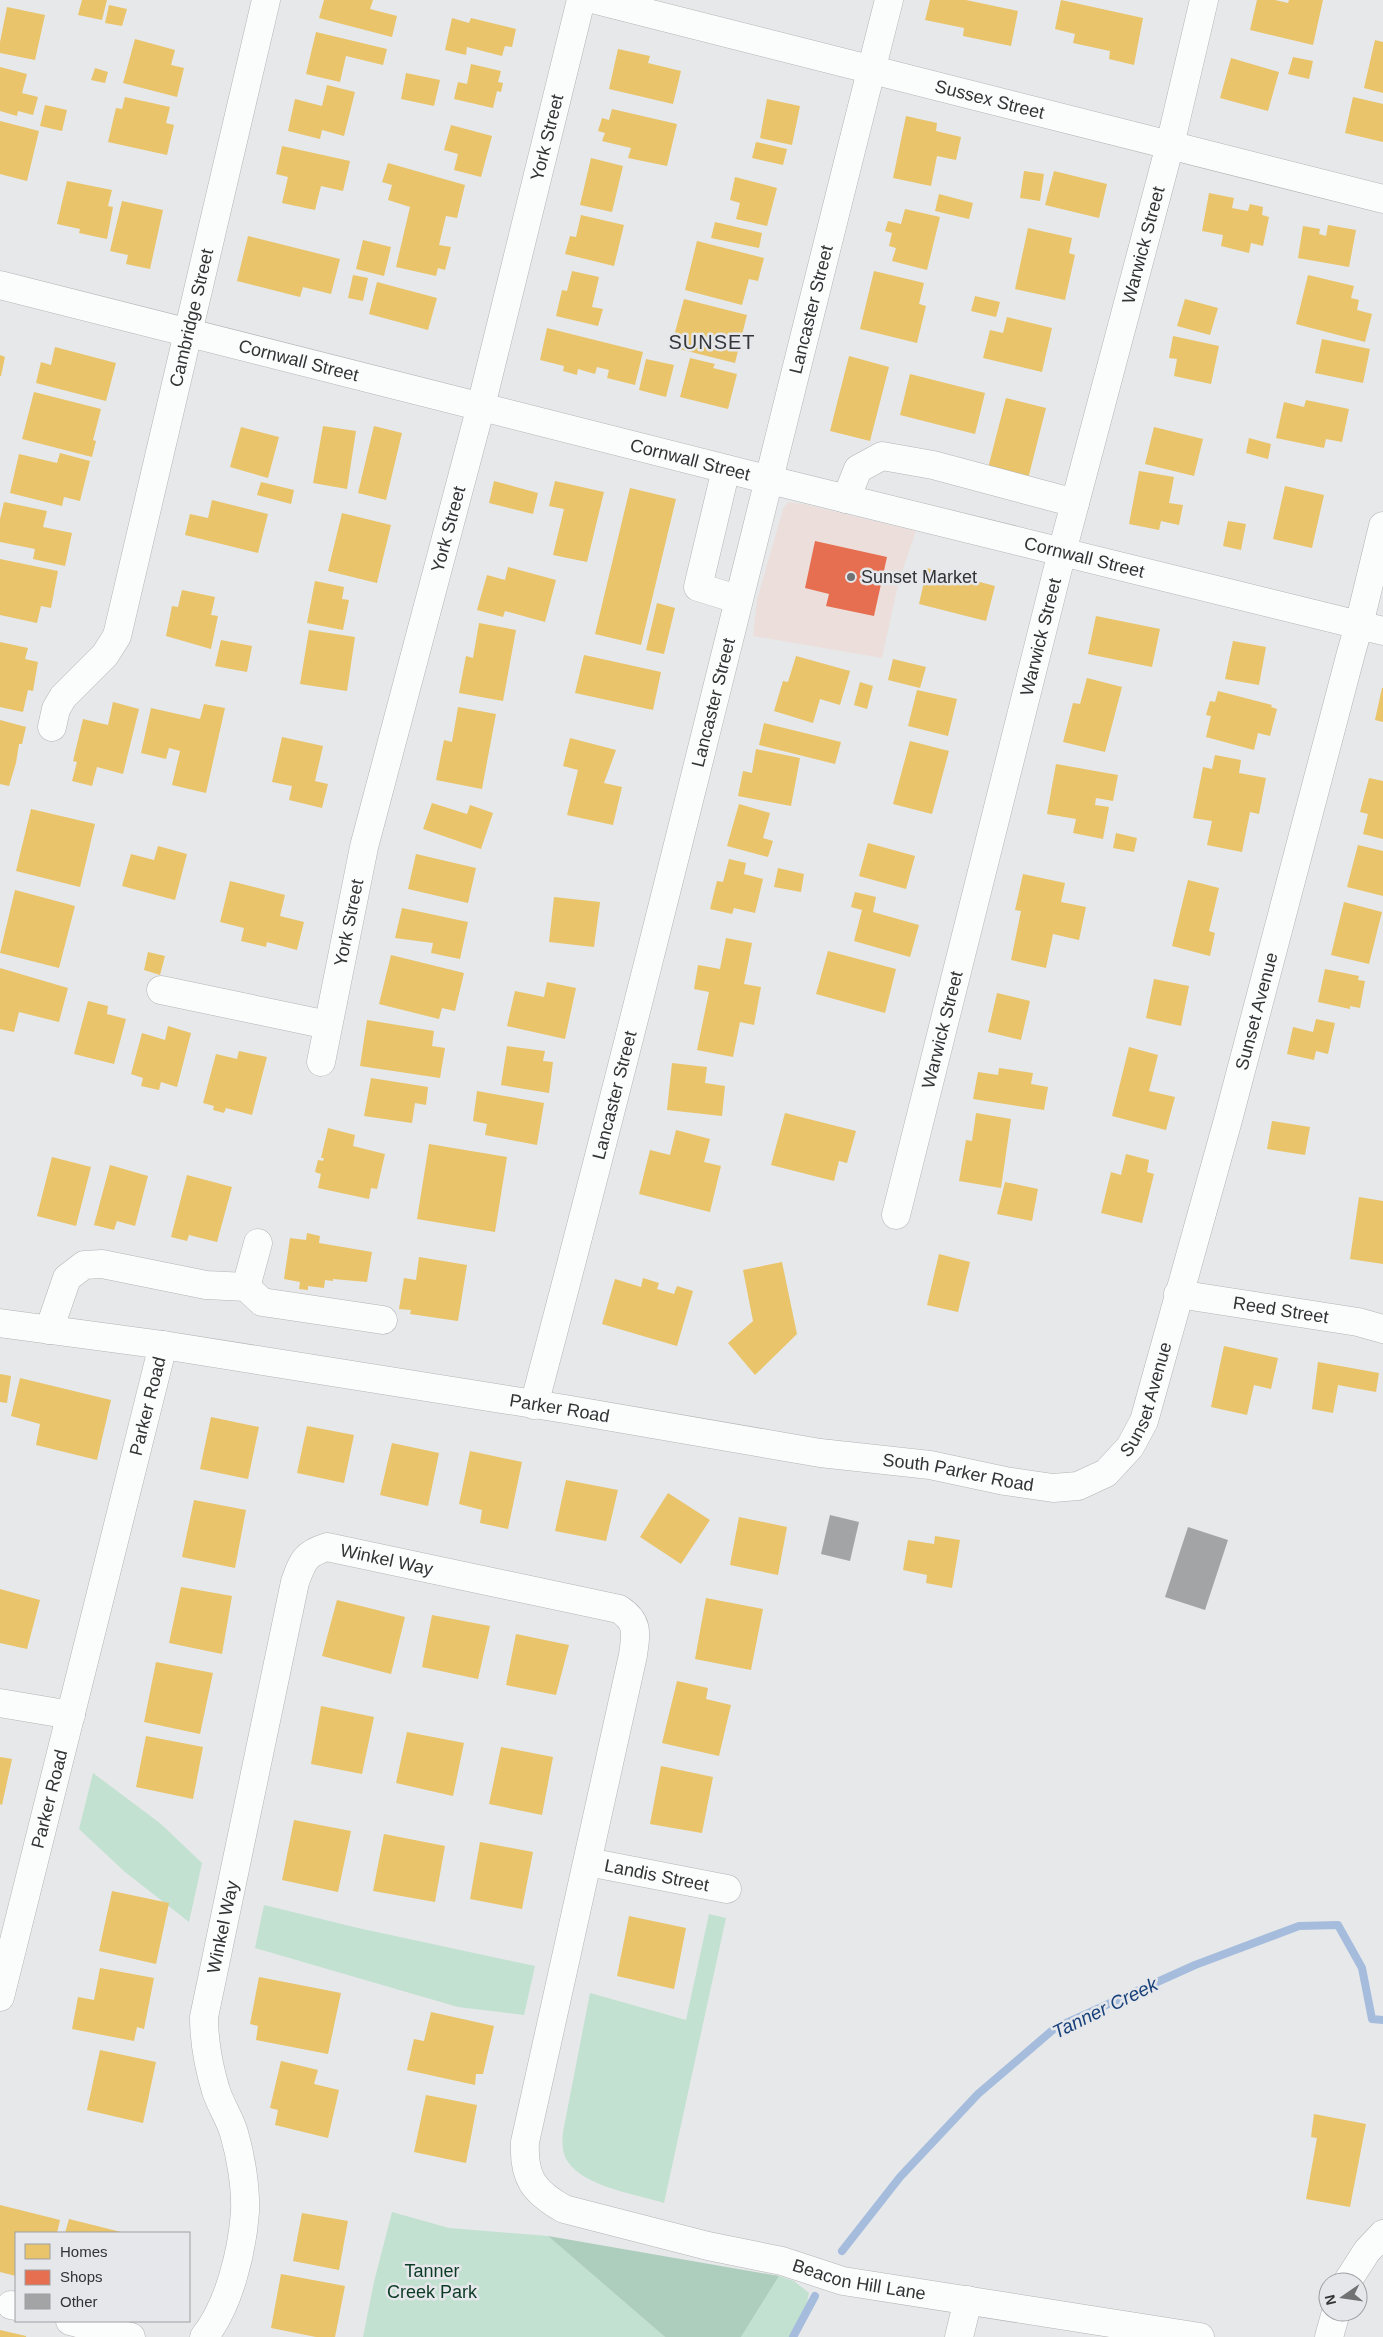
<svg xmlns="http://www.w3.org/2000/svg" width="1383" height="2337" font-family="Helvetica,sans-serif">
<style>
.commercial{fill:#ecdfdb}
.green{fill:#c2e1d0}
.forest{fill:#adcebc}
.homes{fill:#e9c46a}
.shops{fill:#e76f51}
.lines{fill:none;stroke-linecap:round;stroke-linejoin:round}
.stream{stroke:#a5bcdd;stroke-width:8}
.building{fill:#a3a4a6}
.minor-casing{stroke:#b3b4b5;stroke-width:29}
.major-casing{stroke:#b3b4b5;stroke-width:29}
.minor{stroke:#fbfcfc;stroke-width:28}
.major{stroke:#fbfcfc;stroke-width:28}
.poi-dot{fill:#717274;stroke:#e5e7eb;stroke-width:2}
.labels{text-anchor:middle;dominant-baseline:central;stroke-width:5;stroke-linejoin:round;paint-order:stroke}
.street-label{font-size:18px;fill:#323334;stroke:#e5e7eb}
.poi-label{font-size:18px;fill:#323334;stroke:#e5e7eb;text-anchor:start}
.park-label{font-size:18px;fill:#0c3b25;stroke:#e5e7eb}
.water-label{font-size:19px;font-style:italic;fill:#18417a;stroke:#e5e7eb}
.quarter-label{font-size:20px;letter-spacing:1px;fill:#36373a;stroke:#e5e7eb}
</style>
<rect width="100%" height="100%" fill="#e6e8ea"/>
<path class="commercial" d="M788 502 804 504 916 531 899 580 882 658 753 636 757 600 783 509Z"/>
<path class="green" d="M93 1773 161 1824 202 1863 189 1922 125 1872 79 1829Z
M264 1905 358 1928 535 1966 524 2015 458 2007 255 1948Z
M709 1914 726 1918 664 2203C636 2194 585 2187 568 2162 562 2153 562 2142 563 2132L590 1993 686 2020Z
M392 2212 449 2228 548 2236 665 2337H363L374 2282Z
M779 2276 794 2281 809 2293 805 2312 789 2337H741Z"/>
<path class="forest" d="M548 2236 779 2276 741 2337H665Z"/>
<path class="homes" d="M82 0H107L102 20 78 15Z
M324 0H373L370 9 397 16 392 37 319 18Z
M930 0H966L1018 11 1011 46 963 36 964 28 925 20Z
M1061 0 1143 18 1134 65 1109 59 1110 51 1073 43 1075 34 1055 29Z
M1257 0H1275L1288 3 1289 0H1323L1313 45 1250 30Z
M109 5 127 9 122 26 105 23Z
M7 7 45 15 35 60 0 53V42Z
M452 18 469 23 471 18 516 29 512 47 505 46 502 56 467 47 466 55 445 50Z
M316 32 387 49 383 65 346 56 340 82 306 74Z
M135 39 175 50 171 65 184 68 177 97 123 83Z
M1375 40 1383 42V93L1364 88Z
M618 49 650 56 648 63 681 71 673 104 609 89Z
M1293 57 1313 61 1309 79 1288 74Z
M1231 58 1279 72 1268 111 1220 98Z
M471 64 501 71 498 82 503 83 501 92 497 91 493 108 454 99 458 82 467 84Z
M0 67 27 74 22 93 38 97 33 115 18 111 17 116 0 111Z
M95 68 108 72 105 83 91 80Z
M406 73 440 80 434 106 401 99Z
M327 85 355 92 344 136 322 130 320 139 288 131 295 99 322 106Z
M125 97 170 107 166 123 174 125 167 155 108 142 116 108 122 109Z
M1353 97 1383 104V142L1345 133Z
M767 99 800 106 792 145 760 138Z
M45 105 67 110 62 131 40 126Z
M612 109 677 124 667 166 628 158 631 148 602 141 605 133 598 131 602 118 609 120Z
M906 116 937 123 936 131 961 137 956 160 937 156 931 186 893 178Z
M0 121 39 131 27 181 0 174Z
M451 125 492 136 481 177 454 170 458 154 444 150Z
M756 142 787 149 783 165 752 158Z
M282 146 350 161 343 191 321 186 315 210 282 203 288 177 276 174Z
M591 158 623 166 612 212 580 205Z
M388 163 465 185 457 218 446 216 439 245 451 247 445 270 438 268 436 276 396 267 410 207 388 200 392 185 382 182Z
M1024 171 1044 174 1040 201 1020 198Z
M1054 171 1107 184 1099 218 1045 205Z
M735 177 777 188 767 226 736 219 740 203 730 200Z
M67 181 112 190 108 206 113 207 107 239 79 233 80 229 57 224Z
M1209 193 1234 198 1232 208 1248 211 1250 204 1263 207 1262 215 1269 217 1263 246 1251 243 1249 253 1221 246 1223 235 1202 231Z
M939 194 973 203 969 219 935 211Z
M122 201 163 210 150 269 126 264 128 255 110 251Z
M905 209 940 217 927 270 892 261 896 248 889 246 892 233 885 231 888 221 901 224Z
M581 215 624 225 614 266 565 254 570 236 576 237Z
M715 222 762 233 759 248 711 238Z
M1328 225 1356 230 1349 267 1298 258 1303 226 1320 229 1319 234 1326 236Z
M1028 228 1072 238 1069 253 1075 255 1065 300 1015 289Z
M248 236 340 259 331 294 303 287 300 297 237 281Z
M363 240 391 247 384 276 356 269Z
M697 241 764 258 758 281 749 279 742 305 685 290Z
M572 271 599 277 592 307 603 309 598 326 556 316 562 290 567 291Z
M874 271 924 283 919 304 926 306 917 343 860 329Z
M353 275 368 278 363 301 348 298Z
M1308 275 1354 286 1351 298 1359 300 1357 310 1372 314 1365 342 1296 324Z
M377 282 437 298 428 330 369 314Z
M975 296 1000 302 996 317 971 311Z
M684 299 747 315 735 363 671 347Z
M1185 299 1218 308 1210 335 1177 326Z
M1007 317 1052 328 1042 372 983 358 990 330 1003 333Z
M547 328 643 352 635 385 607 378 609 370 597 367 595 374 578 369 577 375 563 371 564 366 540 360Z
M1173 336 1219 346 1211 384 1174 376 1177 359 1169 358Z
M1322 339 1370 349 1363 383 1315 373Z
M55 347 116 363 106 401 36 383 41 362 51 365Z
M0 355 5 357 1 376H0Z
M849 356 889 367 870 441 830 431Z
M690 358 715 364 713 368 737 374 728 409 680 397Z
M646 359 674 365 666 397 639 390Z
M910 374 985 393 975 434 900 415Z
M34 392 101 409 93 440 96 441 92 457 22 439Z
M1006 398 1046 408 1027 483 987 472Z
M1306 400 1349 409 1342 442 1326 439 1324 448 1276 438 1284 402 1304 407Z
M323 426 356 431 347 489 313 483Z
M374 426 402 433 386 500 358 493Z
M241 427 279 437 268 478 230 467Z
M1154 427 1203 439 1194 476 1145 464Z
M1249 438 1271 444 1268 459 1246 453Z
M60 453 90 461 80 501 64 497 62 506 10 493 19 454 57 463Z
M1139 471 1174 477 1169 503 1183 505 1179 525 1161 521 1159 530 1129 524Z
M494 481 538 493 533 514 489 503Z
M555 481 604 492 587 562 553 555 564 509 549 506Z
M261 482 294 490 291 504 257 495Z
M1285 486 1324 495 1312 548 1273 539Z
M630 488 676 499 641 645 595 634Z
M212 500 268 514 258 553 185 535 190 514 208 518Z
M4 502 47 511 43 527 72 533 65 566 33 559 35 549 0 542V519Z
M342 513 391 525 377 583 328 571Z
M1228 521 1246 524 1241 550 1223 546Z
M0 559 58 571 51 608 41 606 37 623 0 615Z
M508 567 556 580 545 622 505 611 503 617 477 610 487 575 505 580Z
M927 568 995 586 986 621 919 604Z
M315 581 344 587 342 599 349 600 343 630 307 623Z
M182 590 215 597 211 615 218 616 211 649 166 636 172 606 178 607Z
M657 603 675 608 664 654 646 650Z
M1096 616 1160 629 1152 667 1088 654Z
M479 623 516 630 503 701 459 693 466 656 473 658Z
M309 630 355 637 347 691 300 684Z
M221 640 252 646 247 672 215 666Z
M1233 641 1266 647 1259 685 1225 679Z
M0 642 28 648 25 659 38 662 33 691 28 690 23 712 0 707Z
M584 655 661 672 653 710 575 693Z
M796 656 850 671 840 705 820 699 813 723 774 711 783 681 788 682Z
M893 659 926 667 920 688 888 680Z
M1087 678 1122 687 1105 752 1063 742 1073 703 1080 704Z
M860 682 873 686 867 709 854 705Z
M1382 688H1383V722L1375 720Z
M917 690 957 699 948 736 908 726Z
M1218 691 1272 705 1271 707 1277 709 1270 736 1258 733 1254 750 1206 737 1211 716 1206 715 1210 701 1215 702Z
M113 702 139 709 123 774 97 767 92 786 72 781 77 762 73 761 83 719 108 725Z
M204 704 225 708 206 793 172 785 180 751 169 748 166 759 141 753 151 708 200 719Z
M458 707 496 714 482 789 436 780 444 740 452 742Z
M0 720 26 727 22 744H19L16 763 9 786 0 784Z
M764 723 841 742 835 764 759 745Z
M282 737 323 746 315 781 328 784 322 808 289 800 292 786 272 782Z
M570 738 616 750 604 783 622 787 613 825 567 815 578 770 563 766Z
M910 741 949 751 932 814 893 804Z
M756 749 800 758 791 806 738 796 743 771 752 773Z
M1215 755 1241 760 1239 773 1266 778 1259 814 1250 812 1242 852 1207 845 1212 821 1193 818 1203 767 1212 769Z
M1056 764 1118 775 1113 801 1096 798 1095 805 1109 807 1103 839 1073 833 1076 819 1047 814Z
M1369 778 1383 781V839L1363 834 1368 814 1360 812Z
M432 803 467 814 470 805 493 813 481 849 423 829Z
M739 804 770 813 763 838 773 841 768 857 727 846Z
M31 809 95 824 80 887 16 871Z
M1116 833 1137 838 1134 852 1113 848Z
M868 843 915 856 906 889 859 876Z
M1358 845 1383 851V896L1347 887Z
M158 846 187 854 175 900 122 886 131 854 154 860Z
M416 854 476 868 468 903 408 889Z
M729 859 746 863 744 874 763 879 755 913 734 908 732 914 710 909 717 881 723 882Z
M778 868 804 874 801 892 774 887Z
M1023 874 1065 883 1061 902 1086 907 1079 940 1053 934 1046 968 1011 960 1021 911 1015 910Z
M1188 880 1219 888 1209 931 1215 933 1210 956 1172 946Z
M230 881 285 895 280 916 304 922 297 950 267 942 266 947 241 941 244 928 220 922Z
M15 890 75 906 59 968 0 953Z
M855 892 876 897 873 912 919 925 910 957 854 941 862 910 851 907Z
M554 897 600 902 594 947 549 942Z
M1344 902 1382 912 1369 964 1331 955Z
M402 908 468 922 460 959 431 953 433 943 395 938Z
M726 938 752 943 744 984 761 987 754 1025 740 1022 733 1057 697 1050 709 992 694 989 698 965 720 969Z
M828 951 896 969 885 1013 816 994Z
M148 952 165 956 160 975 144 970Z
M391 955 464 973 455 1011 442 1008 439 1019 379 1004Z
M0 968 68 988 59 1022 19 1012 14 1032 0 1029Z
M1325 969 1359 976 1358 980 1365 981 1360 1008 1350 1006V1009L1318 1002Z
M1154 979 1189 986 1181 1026 1146 1018Z
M547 982 576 988 565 1039 507 1026 515 991 544 997Z
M997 993 1030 1001 1021 1040 988 1032Z
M88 1001 108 1006 107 1014 126 1019 114 1064 74 1054Z
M1316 1019 1335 1023 1328 1054 1316 1051 1314 1060 1287 1054 1293 1027 1313 1032Z
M367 1020 434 1031 432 1046 445 1048 440 1078 360 1066Z
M168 1026 191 1033 177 1087 161 1082 159 1090 141 1086 143 1078 131 1074 142 1033 165 1040Z
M507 1046 545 1051 543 1061 553 1062 549 1093 501 1085Z
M1129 1047 1158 1055 1149 1091 1175 1097 1166 1130 1112 1116Z
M239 1051 267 1057 252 1115 226 1108 224 1113 213 1110 214 1106 203 1103 216 1054 237 1059Z
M672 1063 707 1067 705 1083 725 1086 722 1116 667 1110Z
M999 1068 1033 1073 1031 1084 1048 1087 1044 1110 973 1099 978 1072 998 1075Z
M371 1078 428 1087 426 1105 415 1103 412 1123 364 1116Z
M477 1091 544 1103 537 1145 485 1135 487 1124 473 1121Z
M785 1113 856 1131 847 1163 839 1161 834 1181 771 1165Z
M976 1113 1011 1119 1001 1188 959 1181 966 1140 972 1141Z
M1272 1121 1310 1127 1305 1155 1267 1149Z
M328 1128 355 1135 353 1146 385 1154 377 1189 371 1188 369 1199 318 1188 321 1174 315 1172 318 1160 323 1161 324 1158H321Z
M676 1130 710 1139 704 1162 721 1166 710 1212 639 1194 650 1150 670 1155Z
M429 1144 507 1157 495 1232 417 1219Z
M1126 1154 1149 1160 1147 1172 1154 1174 1142 1223 1101 1213 1111 1172 1121 1175Z
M52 1157 91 1167 76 1226 37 1216Z
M110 1165 148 1176 135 1226 117 1221 114 1230 94 1225Z
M187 1175 232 1187 217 1242 189 1235 187 1241 171 1237Z
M1005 1182 1038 1189 1032 1221 997 1214Z
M1359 1197 1383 1201V1264L1350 1259Z
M307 1233 320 1236 319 1243 372 1252 367 1282 333 1279V1281L325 1280 324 1288 308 1286V1290L299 1289 300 1282 284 1279 290 1238 306 1240Z
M939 1254 970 1262 958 1312 927 1305Z
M419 1257 467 1265 458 1321 410 1314 411 1310 399 1309 404 1278 416 1280Z
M782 1262 797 1334 755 1375 728 1343 753 1321 743 1270Z
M643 1278 659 1283 657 1289 674 1294 677 1286 693 1291 677 1346 602 1324 615 1279 641 1287Z
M1224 1346 1278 1358 1271 1389 1254 1385 1247 1415 1211 1407Z
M1318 1362 1379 1373 1376 1392 1338 1385 1333 1413 1312 1409Z
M0 1374 11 1376 7 1403 0 1402Z
M20 1378 111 1400 97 1460 36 1445 40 1424 11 1416Z
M211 1417 259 1427 248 1479 200 1469Z
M307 1426 354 1435 344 1483 297 1473Z
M392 1443 439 1453 428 1506 380 1495Z
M470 1451 522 1462 508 1529 480 1523 482 1510 459 1504Z
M566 1480 618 1490 606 1541 555 1531Z
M668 1493 710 1520 681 1564 640 1537Z
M194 1500 246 1510 235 1568 182 1557Z
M739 1517 787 1527 778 1575 730 1565Z
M935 1536 960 1540 952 1588 926 1583 927 1575 903 1570 908 1540 934 1544Z
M181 1587 232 1596 222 1654 169 1643Z
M0 1589 40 1600 27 1649 0 1643Z
M706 1598 763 1609 751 1670 695 1659Z
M337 1600 405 1617 391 1674 322 1656Z
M432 1615 490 1626 478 1679 422 1667Z
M516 1634 569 1645 556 1695 506 1685Z
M156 1662 213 1673 200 1734 144 1722Z
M677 1681 708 1688 706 1699 731 1705 719 1756 662 1743Z
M321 1706 374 1717 362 1774 311 1764Z
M407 1732 464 1743 453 1796 396 1783Z
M146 1736 203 1747 193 1799 136 1787Z
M501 1747 553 1757 542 1815 489 1804Z
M0 1757 12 1759 2 1805 0 1804Z
M661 1766 713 1777 702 1833 650 1824Z
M294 1820 351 1831 338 1892 282 1880Z
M384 1834 445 1846 435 1902 373 1891Z
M480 1842 533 1852 522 1909 470 1899Z
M112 1891 169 1903 156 1964 99 1951Z
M629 1916 686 1928 674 1989 617 1976Z
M100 1968 154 1978 144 2029 137 2027 134 2041 72 2029 78 1997 94 2000Z
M259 1977 341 1993 328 2054 256 2040 258 2026 250 2024Z
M431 2012 494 2026 483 2074H476L475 2085 407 2070 414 2039 424 2041Z
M100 2050 156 2062 143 2123 87 2110Z
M281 2061 318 2070 314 2084 339 2090 328 2138 275 2125 278 2110 270 2108Z
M426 2095 477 2105 466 2163 414 2152Z
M1314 2114 1366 2124 1350 2207 1306 2199 1317 2138 1311 2137Z
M0 2205 60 2220 57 2233H16V2276L0 2272Z
M302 2213 348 2221 339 2270 293 2261Z
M69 2219 125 2233H65Z
M281 2274 345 2286 335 2337H316L271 2328Z
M0 2330 26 2336V2337H0Z"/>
<path class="shops" d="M815 541 887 557 874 616 826 606 829 594 805 588Z"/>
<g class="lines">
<path class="stream" d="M842 2251 900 2177 978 2094 1055 2028 1195 1965 1299 1926 1338 1925 1362 1968 1372 2019 1383 2020
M793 2337 815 2296"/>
</g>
<path class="building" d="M830 1515 859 1522 850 1561 821 1554Z
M1188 1527 1228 1540 1205 1610 1165 1597Z"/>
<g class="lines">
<defs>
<g id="minor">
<path id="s1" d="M596 0 1383 199"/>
<path d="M726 469 698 587 737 599"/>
<path d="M846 499 858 469 882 456 933 465 1075 503"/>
<path id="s2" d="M52 727 56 709 63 697 105 655 117 636 266 0"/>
<path d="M161 990 328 1025"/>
<path id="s3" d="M321 1062 364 847 481 406 581 0"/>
<path id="s4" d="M896 1215 1062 552 1170 145 1204 0"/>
<path d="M246 1287 262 1302 383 1320"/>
<path id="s5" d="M1178 1294 1358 1322 1383 1329"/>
<path id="s6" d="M0 1323 163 1345 565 1409 820 1453 930 1465 1005 1481 1053 1488 1078 1486 1106 1473 1130 1447 1144 1421 1228 1120 1351 653 1359 625 1383 631"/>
<path d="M49 1330 67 1278 84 1265 102 1264 206 1285 246 1287 258 1243"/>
<path id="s7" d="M534 1405C658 938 770 468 889 0"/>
<path d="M0 1703 71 1715"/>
<path id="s8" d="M588 1862 727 1889"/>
<path id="s9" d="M0 1997 163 1345"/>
<path d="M1347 2282 1367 2251 1383 2234"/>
<path d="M11 2305 16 2306"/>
<path d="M70 2321 131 2337"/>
<path id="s10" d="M204 2337C229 2306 242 2252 245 2212 246 2188 241 2157 234 2133 230 2119 221 2106 216 2091 209 2068 204 2042 204 2017L295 1582C303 1560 305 1554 327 1547L619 1609C639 1622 636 1633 633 1655L525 2142C523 2178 534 2192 564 2209L708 2246 782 2261 843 2281 1200 2337"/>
<path d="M959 2337 968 2300"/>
<path d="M1329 2337 1336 2312"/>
</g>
<g id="major">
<path id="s11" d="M0 285 770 480 1359 625 1383 526"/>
</g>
</defs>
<use href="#minor" class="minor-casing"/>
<use href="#major" class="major-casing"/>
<use href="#minor" class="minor"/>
<use href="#major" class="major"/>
</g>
<circle class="poi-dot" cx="851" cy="577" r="5"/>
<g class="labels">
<g class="street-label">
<text stroke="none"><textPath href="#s1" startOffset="406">Sussex Street</textPath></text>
<text stroke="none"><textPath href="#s3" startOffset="952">York Street</textPath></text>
<text stroke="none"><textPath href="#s4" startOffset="1001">Warwick Street</textPath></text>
<text stroke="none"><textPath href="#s7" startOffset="1130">Lancaster Street</textPath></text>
<text stroke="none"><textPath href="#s2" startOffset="441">Cambridge Street</textPath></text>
<text stroke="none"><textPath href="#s11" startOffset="308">Cornwall Street</textPath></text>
<text stroke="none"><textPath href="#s11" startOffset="712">Cornwall Street</textPath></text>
<text stroke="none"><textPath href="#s3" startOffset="548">York Street</textPath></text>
<text stroke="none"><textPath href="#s11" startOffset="1118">Cornwall Street</textPath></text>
<text stroke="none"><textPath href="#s4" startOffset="596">Warwick Street</textPath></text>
<text stroke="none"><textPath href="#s7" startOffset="725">Lancaster Street</textPath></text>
<text stroke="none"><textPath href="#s3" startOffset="142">York Street</textPath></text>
<text stroke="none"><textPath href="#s6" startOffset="1612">Sunset Avenue</textPath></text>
<text stroke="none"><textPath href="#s4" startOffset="191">Warwick Street</textPath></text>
<text stroke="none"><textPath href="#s7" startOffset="320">Lancaster Street</textPath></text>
<text stroke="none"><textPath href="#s5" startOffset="104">Reed Street</textPath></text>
<text stroke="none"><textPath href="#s6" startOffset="1208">Sunset Avenue</textPath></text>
<text stroke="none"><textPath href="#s9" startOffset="609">Parker Road</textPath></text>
<text stroke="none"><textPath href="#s6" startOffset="566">Parker Road</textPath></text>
<text stroke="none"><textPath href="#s6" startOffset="970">South Parker Road</textPath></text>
<text stroke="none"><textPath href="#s10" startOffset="890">Winkel Way</textPath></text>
<text stroke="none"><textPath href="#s9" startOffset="204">Parker Road</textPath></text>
<text stroke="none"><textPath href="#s8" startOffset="70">Landis Street</textPath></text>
<text stroke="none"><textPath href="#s10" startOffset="426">Winkel Way</textPath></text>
<text stroke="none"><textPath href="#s10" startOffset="2066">Beacon Hill Lane</textPath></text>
</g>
<g class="poi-label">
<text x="861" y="577">Sunset Market</text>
</g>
<g class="park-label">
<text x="432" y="2271">Tanner<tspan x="432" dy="21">Creek Park</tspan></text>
</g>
<g class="water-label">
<text transform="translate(1105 2008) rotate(-26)">Tanner Creek</text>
</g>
<g class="quarter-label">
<text x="712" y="342">SUNSET</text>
</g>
</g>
<rect x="15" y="2232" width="175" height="90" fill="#e5e7eb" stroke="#9d9fa2"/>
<rect x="25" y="2244" width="25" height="15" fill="#e9c46a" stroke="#9d9fa2"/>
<text x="60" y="2257" font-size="15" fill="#323334">Homes</text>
<rect x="25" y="2270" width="25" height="15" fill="#e76f51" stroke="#9d9fa2"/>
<text x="60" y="2282" font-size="15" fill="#323334">Shops</text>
<rect x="25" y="2294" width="25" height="15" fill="#a3a4a6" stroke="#9d9fa2"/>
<text x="60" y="2307" font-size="15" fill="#323334">Other</text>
<g transform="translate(1343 2297) rotate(257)"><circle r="24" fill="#e5e7eb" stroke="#9d9fa2"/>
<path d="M0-4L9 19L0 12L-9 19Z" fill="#717274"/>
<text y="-8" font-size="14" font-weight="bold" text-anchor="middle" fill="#323334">N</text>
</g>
</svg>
